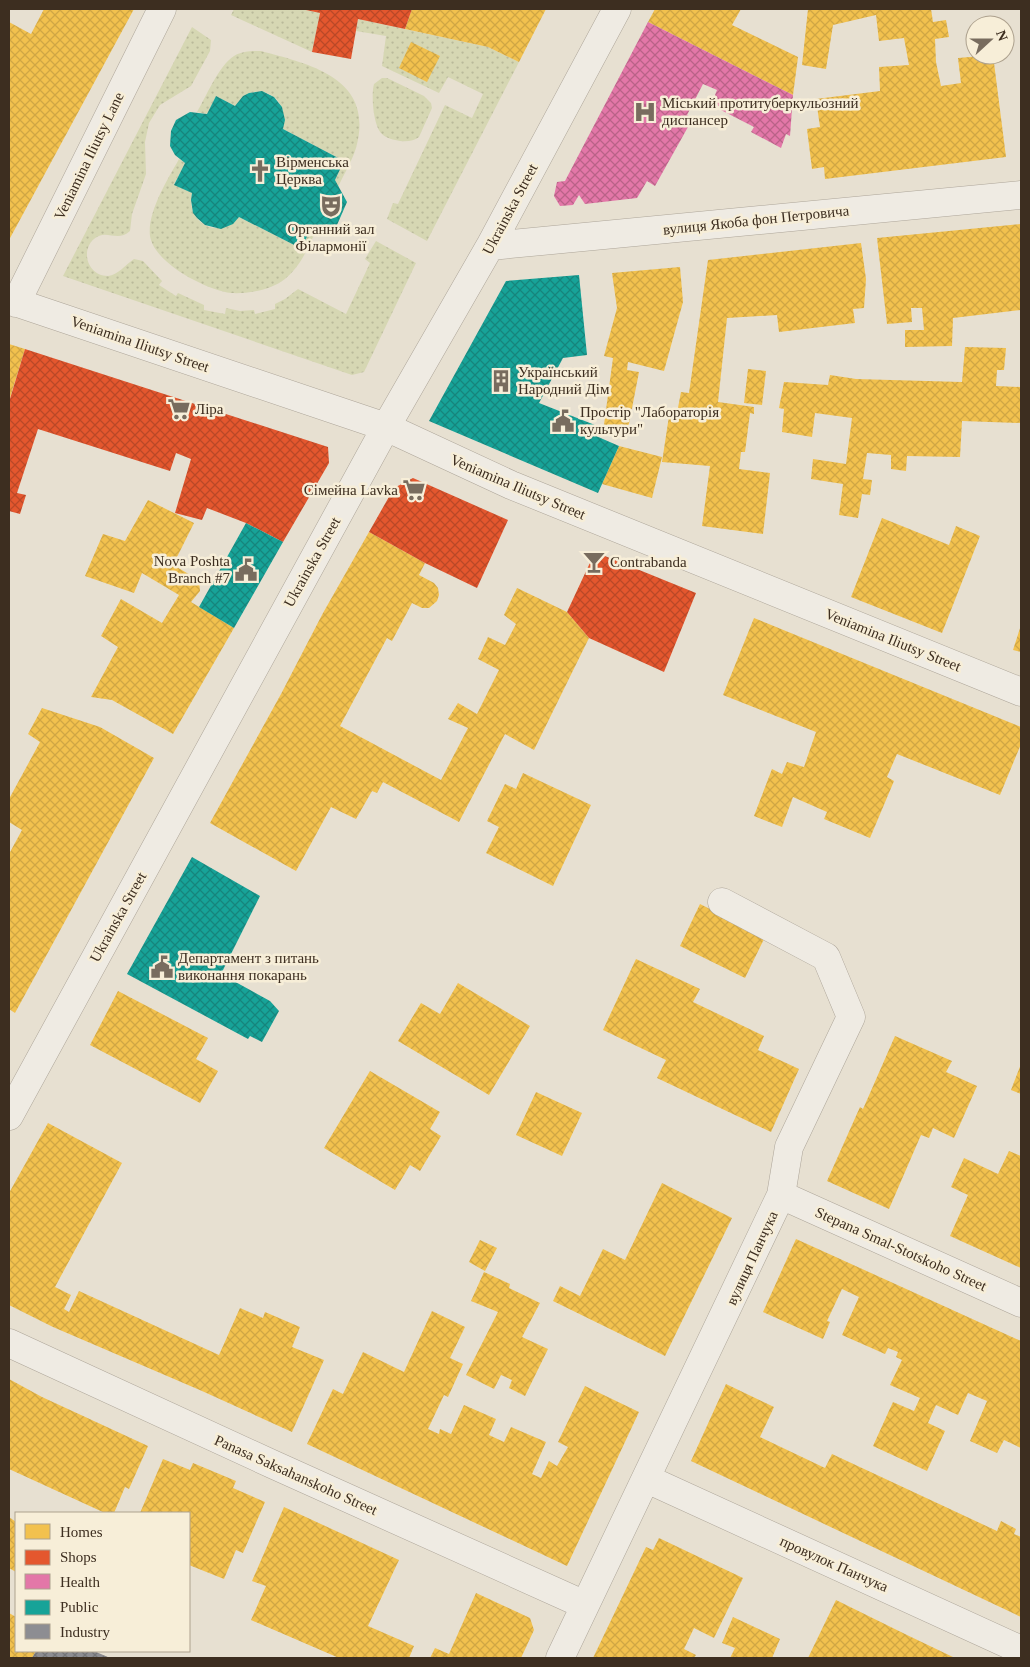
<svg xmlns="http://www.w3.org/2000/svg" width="1030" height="1667" font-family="Georgia,serif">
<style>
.grass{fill:url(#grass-dots)}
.homes{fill:url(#homes-cross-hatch)}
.shops{fill:url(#shops-cross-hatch)}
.health{fill:url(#health-cross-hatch)}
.public{fill:url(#public-cross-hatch)}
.industry{fill:url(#industry-cross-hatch)}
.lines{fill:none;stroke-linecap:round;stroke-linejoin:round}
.minor-casing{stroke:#ada599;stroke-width:29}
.minor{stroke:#efebe3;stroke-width:28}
.labels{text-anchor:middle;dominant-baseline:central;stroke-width:5;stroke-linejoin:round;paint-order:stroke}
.poi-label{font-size:15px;fill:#3d2e20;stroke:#f7eed8;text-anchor:start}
.street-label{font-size:15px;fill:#3d2e20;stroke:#f7eed8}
</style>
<defs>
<pattern id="grass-dots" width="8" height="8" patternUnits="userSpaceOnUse" patternTransform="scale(1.25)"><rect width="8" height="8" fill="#d6d7b3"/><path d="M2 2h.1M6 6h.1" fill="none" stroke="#b9b99a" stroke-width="1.8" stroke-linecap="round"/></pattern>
<pattern id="homes-cross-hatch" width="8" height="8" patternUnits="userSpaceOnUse" patternTransform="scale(1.25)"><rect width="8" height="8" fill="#f2c14e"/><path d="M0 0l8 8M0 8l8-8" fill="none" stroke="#d0a644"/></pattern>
<pattern id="shops-cross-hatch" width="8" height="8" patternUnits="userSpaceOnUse" patternTransform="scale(1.25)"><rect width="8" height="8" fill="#e4572e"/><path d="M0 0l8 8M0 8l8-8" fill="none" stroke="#ba4827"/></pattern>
<pattern id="health-cross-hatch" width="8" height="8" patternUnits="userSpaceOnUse" patternTransform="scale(1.25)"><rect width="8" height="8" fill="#e377a8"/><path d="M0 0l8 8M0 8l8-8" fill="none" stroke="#b96288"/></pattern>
<pattern id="public-cross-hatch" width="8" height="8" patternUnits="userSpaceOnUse" patternTransform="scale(1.25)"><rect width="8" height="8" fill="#17a398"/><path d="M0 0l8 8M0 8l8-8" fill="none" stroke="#16857c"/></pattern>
<pattern id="industry-cross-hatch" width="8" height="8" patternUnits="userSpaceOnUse" patternTransform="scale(1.25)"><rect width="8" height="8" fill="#8d8d92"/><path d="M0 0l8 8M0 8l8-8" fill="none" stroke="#747477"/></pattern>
</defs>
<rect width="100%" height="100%" fill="#e7e0d1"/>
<path class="grass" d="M234 9H301L320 13 312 52 231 15Z
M358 19 488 47 519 62 427 241 387 219 393 203 398 204 445 105 472 118 483 94 448 77 439 93 382 66 386 36 356 31Z
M192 27 211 40 210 51 191 86 160 105 149 123 145 142 146 174 132 214 130 231C117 243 106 228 94 239 80 251 88 276 108 276 118 275 125 265 134 259L143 261 162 281 159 285 176 296 178 293 204 305V310L225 314 226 308 240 311 254 310 255 314 275 309V304L285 299 298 289 346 314 370 263 365 259 376 241 416 263 364 372 352 375 63 276Z
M261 51C313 65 375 79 356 148 352 161 344 174 338 187L335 180 344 161 283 129C288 109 276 89 254 92 250 93 246 94 243 96 240 99 238 103 235 106L216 96 207 114 197 112C206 97 219 65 234 56 242 51 252 51 261 51Z
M382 78H387L424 96 431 103 432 108 419 137C414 141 407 142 400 141 394 140 386 138 382 134 373 126 371 94 374 84Z
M179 159 185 163 174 184 192 193C185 223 219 241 239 217L302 249 310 229 317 228C309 246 301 266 285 279 271 290 248 294 231 293 206 290 154 263 150 236 147 212 168 179 179 159Z"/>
<path class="homes" d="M44 9H134L9 240V22L31 34Z
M412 9H546L519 62 488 47 405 29Z
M655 9H741L732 25 798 57 793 95 648 22Z
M808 9H931L933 22 946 20 949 37 935 39 936 62 941 86 961 83 958 58 993 55 1006 157 825 179 824 167 812 169 807 129 820 127 816 99 880 91 879 67 909 65 904 38 879 41 876 15 833 25 826 69 802 65Z
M411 42 440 56 427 82 399 68Z
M1021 224V310L953 318 952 346 905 347V330H924L922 308H911L912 322 887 324 877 238Z
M861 243 866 279 864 308 853 309 855 323 779 332 777 315 727 318 718 402 754 407V414L750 413 745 452H741L739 469 770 473 763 534 702 526 710 466 662 462 669 416 672 417V412L677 413 681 392 689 393 708 260Z
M680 267 683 302 664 371 628 362 627 370 639 372 627 434 603 432 613 358 604 356 617 308 612 273Z
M9 344 25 349 9 401Z
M965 347 1006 348 1004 370H997L996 386 1021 387V423L962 421 960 457 907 456 906 471 891 469V455L867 453 863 479 872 480 870 495 862 494 858 518 839 515 843 484 811 479 813 459 846 464 852 418 815 413 812 437 782 432 784 409 779 408 784 382 828 385 830 375 856 379 962 382Z
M748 369 766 371 762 405 744 403Z
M619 446 662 457 652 498 602 484Z
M148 500 194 523 173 565 199 580 200 591 191 602 234 628 173 734 112 700 91 697 118 647 101 636 121 599 162 623 179 595 142 573 134 593 85 576 103 534 125 541Z
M882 518 949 545 956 526 980 536 942 633 851 597Z
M369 532 425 563 419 575 434 583 438 588 439 595 437 601 429 608H422L412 603 392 641 387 638 340 726 441 780 468 728 448 719 458 703 477 714 499 670 478 659 488 637 505 645 516 624 504 615 517 588 567 612 589 638 534 750 505 734 459 822 383 782 377 793 372 791 356 819 331 807 296 871 210 823 281 694 323 613Z
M754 618 1021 727V744L1000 795 897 754 887 777 894 781 870 838 824 819 827 812 793 797 782 827 754 816 772 769 782 774 787 762 804 767 816 732 723 695Z
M1021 625V652L1013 650Z
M42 708 100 727 154 758 15 1013 9 1009V854L22 830 9 822V799L40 742 28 734Z
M523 773 591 805 553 886 486 853 499 827 487 821 505 784 516 789Z
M700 904 765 937 745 978 680 946Z
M636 959 700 989 693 1002 764 1036 758 1050 799 1069 771 1132 657 1078 666 1060 603 1030Z
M458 983 530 1026 489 1095 398 1041 421 1003 440 1014Z
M118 991 208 1038 196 1059 218 1071 200 1103 90 1045Z
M895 1036 952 1061 946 1072 977 1086 954 1138 933 1128 929 1138 921 1135 889 1209 827 1181 860 1107 863 1109Z
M1021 1064V1094L1011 1090Z
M370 1071 440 1112 430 1129 441 1136 420 1171 410 1165 395 1190 324 1148Z
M536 1092 582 1113 562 1156 516 1135Z
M48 1123 122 1163 55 1287 71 1295 64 1309 69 1312 79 1291 219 1355 240 1308 263 1318 265 1312 300 1327 292 1347 324 1360 292 1432 202 1391 53 1327 9 1305V1193Z
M1009 1151 1021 1156V1268L950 1236 968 1195 951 1187 964 1158 998 1174Z
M662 1183 732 1218 665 1356 553 1301 560 1286 580 1296 603 1249 625 1260Z
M796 1239 1021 1341V1448L1004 1440 997 1453 970 1441 987 1401 968 1393 958 1415 936 1405 928 1423 945 1431 927 1471 873 1446 893 1402 914 1411 920 1398 890 1385 902 1360 896 1357 898 1352 888 1348 885 1354 842 1335 859 1297 842 1289 827 1321 830 1322 823 1339 763 1312Z
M480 1240 497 1248 485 1271 469 1262Z
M484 1272 510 1284 509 1288 540 1303 522 1337 548 1349 525 1396 509 1388 512 1380 501 1375 494 1389 466 1375 498 1312 471 1301Z
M432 1311 465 1327 450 1358 463 1364 448 1397 444 1395 428 1429 439 1434 440 1429 451 1434 464 1405 496 1419 489 1435 504 1442 511 1427 546 1442 532 1474 541 1478 549 1461 557 1466 568 1447 558 1442 585 1386 639 1412 567 1566 307 1444 333 1389 343 1394 363 1352 404 1372Z
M9 1379 42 1397 148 1446 129 1489 125 1487 114 1513H105L9 1469Z
M726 1384 774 1407 760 1437 825 1468 832 1454 997 1531 1001 1521 1016 1529 1014 1534 1021 1537V1617L691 1461Z
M163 1459 190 1470 193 1463 236 1481 233 1488 265 1502 243 1553 236 1550 224 1579 189 1565V1513H140Z
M284 1507 399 1560 368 1626 414 1646 409 1658H339L251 1620 266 1586 252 1581Z
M9 1517 16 1522V1572L9 1568Z
M659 1538 743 1578 714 1638 694 1628 684 1649 696 1655 694 1658H593L646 1547 653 1550Z
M476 1593 530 1618 534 1630 521 1658H430L435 1648 449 1654Z
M836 1600 907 1635 955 1658H808Z
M9 1613 16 1617V1651H36L32 1658H9Z
M733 1617 780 1639 772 1658H730L735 1648 722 1643Z"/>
<path class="shops" d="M301 9H412L405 29 358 19 351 59 312 52 320 13Z
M25 349 328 447 329 463 283 542 246 523 207 508 202 520 175 513 191 459 176 453 170 471 38 429 17 493 26 495 20 514 9 511V402Z
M413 478 508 520 477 588 425 563 369 532 394 488Z
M595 552 696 593 664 672 589 638 567 612Z"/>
<path class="health" d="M648 22 793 95 790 136 786 134 781 148 751 132 754 127 719 109 715 95 717 90 703 84 687 115 693 118 655 186 647 181 637 198 585 204 579 195 573 205 560 206 554 196 557 182 565 181Z"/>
<path class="public" d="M262 91 274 97 282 107 285 120 283 129 344 161 335 180 347 202 337 225 310 229 302 249 239 217 233 224 221 229 205 225 197 218 193 213 191 200 192 193 174 185 185 163 175 155 170 146 171 131 176 120 190 112 207 114 216 96 235 106 243 96 249 93Z
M579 275 587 355 563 358 539 403 600 427 596 436 619 446 598 493 429 421 506 281Z
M246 523 283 542 234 628 199 607Z
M192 857 260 896 221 974 270 1001 279 1011 262 1042 250 1036 248 1039 127 974Z"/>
<path class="industry" d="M36 1651H94L110 1658H32Z"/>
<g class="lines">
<defs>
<path id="minor" d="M490 246 1021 195
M9 300 386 427 511 485 1021 692
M16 303 162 9
M9 1116 386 427 490 246 617 9
M781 1195 1021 1303
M9 1343 272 1464 585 1605
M647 1479 1021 1650
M560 1658 781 1195 789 1147 851 1017 826 957 722 902"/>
</defs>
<use href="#minor" class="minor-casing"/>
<use href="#minor" class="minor"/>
</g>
<defs>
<symbol id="hospital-bare" viewBox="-9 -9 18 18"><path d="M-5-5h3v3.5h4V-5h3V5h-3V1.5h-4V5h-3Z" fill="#786c5e" stroke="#f7eed8" stroke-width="2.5" paint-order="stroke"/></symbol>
<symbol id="church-bare" viewBox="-9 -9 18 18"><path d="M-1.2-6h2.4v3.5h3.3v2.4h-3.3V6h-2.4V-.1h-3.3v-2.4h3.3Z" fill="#786c5e" stroke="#f7eed8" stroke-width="2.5" paint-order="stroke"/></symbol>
<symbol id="theatre-bare" viewBox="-9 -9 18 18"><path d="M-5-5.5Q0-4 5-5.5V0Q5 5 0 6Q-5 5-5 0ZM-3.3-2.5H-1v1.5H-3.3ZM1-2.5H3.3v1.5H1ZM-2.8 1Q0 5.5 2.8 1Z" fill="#786c5e" stroke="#f7eed8" stroke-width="2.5" paint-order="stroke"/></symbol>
<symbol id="building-bare" viewBox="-9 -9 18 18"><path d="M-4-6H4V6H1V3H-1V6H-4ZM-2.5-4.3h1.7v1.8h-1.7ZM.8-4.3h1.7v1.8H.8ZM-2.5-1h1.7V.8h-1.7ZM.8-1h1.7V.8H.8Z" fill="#786c5e" stroke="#f7eed8" stroke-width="2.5" paint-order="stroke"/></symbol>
<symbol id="supermarket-bare" viewBox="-9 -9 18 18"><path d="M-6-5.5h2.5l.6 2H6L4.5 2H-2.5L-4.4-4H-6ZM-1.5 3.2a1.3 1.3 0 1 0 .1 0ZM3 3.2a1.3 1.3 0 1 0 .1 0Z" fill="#786c5e" stroke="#f7eed8" stroke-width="2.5" paint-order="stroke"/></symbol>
<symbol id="civic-bare" viewBox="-9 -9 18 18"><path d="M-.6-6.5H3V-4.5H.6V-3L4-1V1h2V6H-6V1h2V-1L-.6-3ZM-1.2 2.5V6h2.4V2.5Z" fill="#786c5e" stroke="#f7eed8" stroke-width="2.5" paint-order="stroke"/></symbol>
<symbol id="bar-bare" viewBox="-9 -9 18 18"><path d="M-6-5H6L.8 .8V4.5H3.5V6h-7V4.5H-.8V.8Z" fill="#786c5e" stroke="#f7eed8" stroke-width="2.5" paint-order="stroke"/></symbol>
</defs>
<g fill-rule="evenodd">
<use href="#hospital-bare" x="629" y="96" width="32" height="32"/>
<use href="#church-bare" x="244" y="155" width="32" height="32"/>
<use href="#theatre-bare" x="315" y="190" width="32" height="32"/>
<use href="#building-bare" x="485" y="365" width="32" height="32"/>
<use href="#supermarket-bare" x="163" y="393" width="32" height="32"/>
<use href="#civic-bare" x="547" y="405" width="32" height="32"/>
<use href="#supermarket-bare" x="398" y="474" width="32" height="32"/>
<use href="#bar-bare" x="578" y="546" width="32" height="32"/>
<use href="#civic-bare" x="230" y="554" width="32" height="32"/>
<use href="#civic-bare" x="146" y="951" width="32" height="32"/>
</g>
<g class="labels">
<g class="poi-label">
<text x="662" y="103">Міський протитуберкульозний<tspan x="662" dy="17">диспансер</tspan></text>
<text x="276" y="162">Вірменська<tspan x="276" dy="17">Церква</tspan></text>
<text x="331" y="229" text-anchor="middle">Органний зал<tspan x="331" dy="17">Філармонії</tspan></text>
<text x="518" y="372">Український<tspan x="518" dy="17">Народний Дім</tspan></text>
<text x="195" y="409">Ліра</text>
<text x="580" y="412">Простір "Лабораторія<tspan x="580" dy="17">культури"</tspan></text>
<text x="398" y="490" text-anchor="end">Сімейна Lavka</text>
<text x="230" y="561" text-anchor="end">Nova Poshta<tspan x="230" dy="17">Branch #7</tspan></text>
<text x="610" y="562">Contrabanda</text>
<text x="178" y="958">Департамент з питань<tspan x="178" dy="17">виконання покарань</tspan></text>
</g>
<g class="street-label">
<text transform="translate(89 156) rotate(-64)">Veniamina Iliutsy Lane</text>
<text transform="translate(510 209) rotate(-62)">Ukrainska Street</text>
<text transform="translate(756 220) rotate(-6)">вулиця Якоба фон Петровича</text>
<text transform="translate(140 344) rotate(19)">Veniamina Iliutsy Street</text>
<text transform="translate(518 487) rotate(23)">Veniamina Iliutsy Street</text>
<text transform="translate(312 562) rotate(-61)">Ukrainska Street</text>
<text transform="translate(893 640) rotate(22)">Veniamina Iliutsy Street</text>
<text transform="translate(118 917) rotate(-61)">Ukrainska Street</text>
<text transform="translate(901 1249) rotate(24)">Stepana Smal-Stotskoho Street</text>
<text transform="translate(752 1258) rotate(-65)">вулиця Панчука</text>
<text transform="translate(296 1475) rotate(24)">Panasa Saksahanskoho Street</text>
<text transform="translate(834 1564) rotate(24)">провулок Панчука</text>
</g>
</g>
<rect width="1030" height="1667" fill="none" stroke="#3d2e20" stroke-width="20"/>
<rect x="15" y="1512" width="175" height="140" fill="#f7eed8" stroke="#ada18e"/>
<rect x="25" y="1524" width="25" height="15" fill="#f2c14e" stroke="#ada18e"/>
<text x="60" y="1537" font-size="15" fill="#3d2e20">Homes</text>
<rect x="25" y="1550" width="25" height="15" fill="#e4572e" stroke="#ada18e"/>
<text x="60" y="1562" font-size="15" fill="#3d2e20">Shops</text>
<rect x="25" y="1574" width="25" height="15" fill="#e377a8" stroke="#ada18e"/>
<text x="60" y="1587" font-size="15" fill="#3d2e20">Health</text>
<rect x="25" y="1600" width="25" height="15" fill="#17a398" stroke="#ada18e"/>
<text x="60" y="1612" font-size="15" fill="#3d2e20">Public</text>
<rect x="25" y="1624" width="25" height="15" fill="#8d8d92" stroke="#ada18e"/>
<text x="60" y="1637" font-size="15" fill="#3d2e20">Industry</text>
<g transform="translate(990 40) rotate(69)"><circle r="24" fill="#f7eed8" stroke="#ada18e"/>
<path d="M0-4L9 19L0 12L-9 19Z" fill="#786c5e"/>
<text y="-8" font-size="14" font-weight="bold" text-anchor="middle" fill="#3d2e20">N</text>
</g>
</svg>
